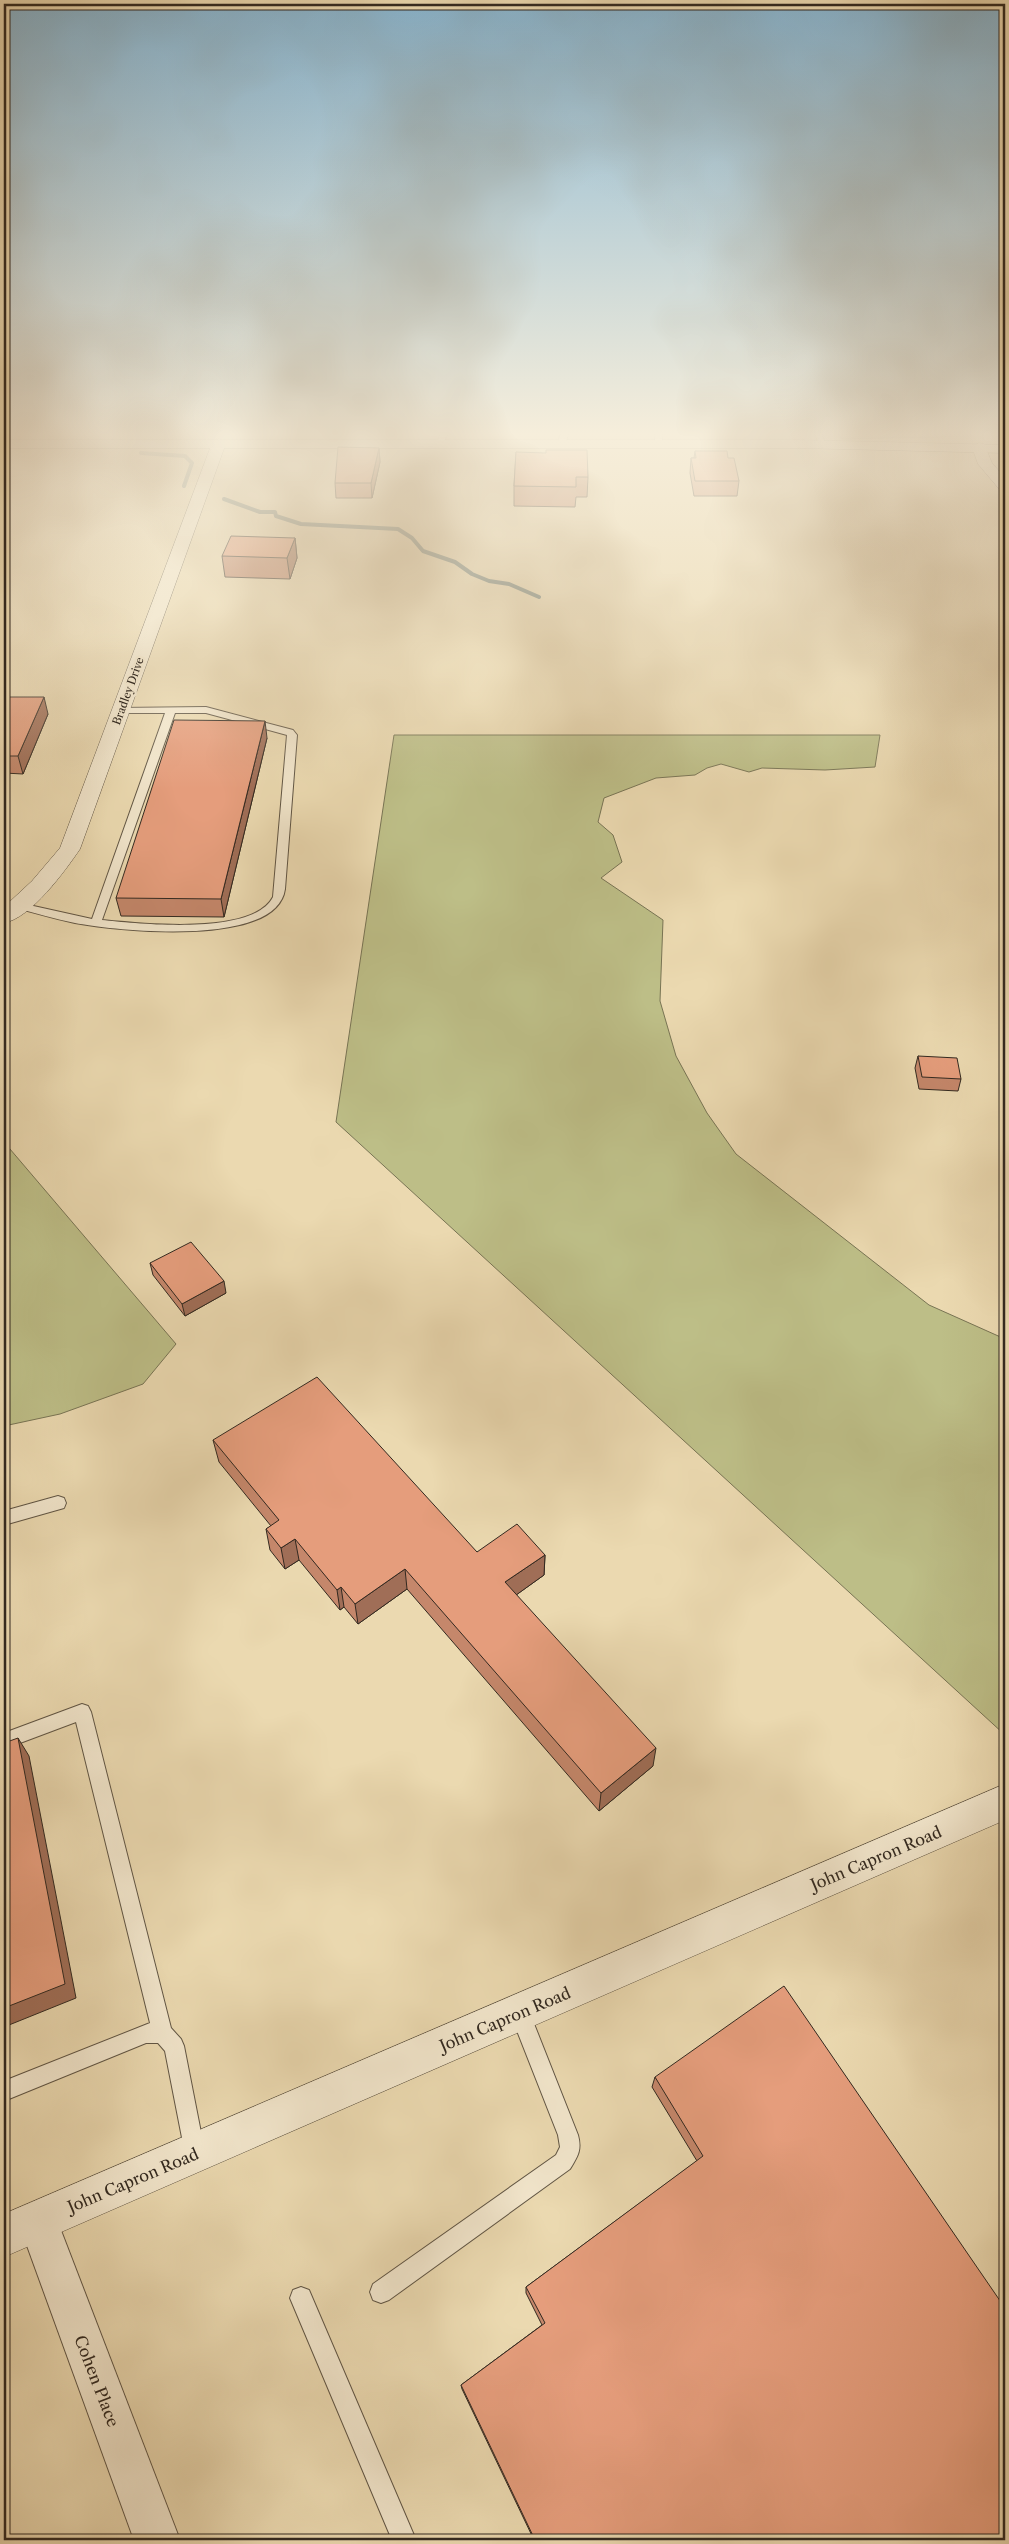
<svg xmlns="http://www.w3.org/2000/svg" width="1009" height="2544" font-family="'Libre Caslon Text',serif">
<style>
.green{fill:#bdbe87;stroke:#787454}
.lines{fill:none;stroke-linecap:round;stroke-linejoin:round}
.stream{stroke:#707f77;stroke-width:4}
.service-casing{stroke:#605544;stroke-width:2}
.minor-casing{stroke:#605544;stroke-width:2}
.tertiary-casing{stroke:#605544;stroke-width:1}
.secondary-casing{stroke:#322920;stroke-width:1}
.service{fill:#f2e6cc;fill-rule:evenodd}
.minor{fill:#f2e6cc;fill-rule:evenodd}
.tertiary{fill:#f2e6cc;fill-rule:evenodd}
.secondary{fill:#f2e6cc;fill-rule:evenodd}
.wall{fill:#c5876b;stroke:#322920}
.shaded-wall{fill:#a06e57;stroke:#322920}
.building{fill:#e59d7c;stroke:#322920}
.labels{text-anchor:middle;dominant-baseline:central;stroke-width:5;stroke-linejoin:round;paint-order:stroke}
.far-street-label{font-size:11px;fill:#322920;stroke:#f2e6cc}
.near-street-label{font-size:16px;fill:#322920;stroke:#f2e6cc}
</style>
<rect width="100%" height="100%" fill="#ebd9b0"/>
<filter id="stains"><feTurbulence type="fractalNoise" baseFrequency=".004" numOctaves="4"/><feColorMatrix values="0 0 0 0 .2 0 0 0 0 .09 0 0 0 0 .02 0 0 0 .5 -.17"/></filter>
<radialGradient id="worn" r=".72"><stop offset=".6" stop-color="#630" stop-opacity="0"/><stop offset="1" stop-color="#630" stop-opacity=".3"/></radialGradient>
<path class="green" d="M840 432H974L971 436 841 439Z
M394 735H880L875 767 825 770 762 768 749 772 721 764 707 768 695 775 656 778 604 798 598 822 613 835 622 862 601 878 663 920 660 1001 676 1056 707 1113 736 1154 929 1305 1005 1339V1735L336 1122Z
M4 1142 176 1344 143 1384 60 1414 4 1426Z"/>
<g class="lines">
<path class="stream" d="M141 453 185 456 192 463 184 486
M224 499 260 512H275L276 516 301 524 398 529 412 538 423 551 455 562 472 574 489 581 509 584 539 597"/>
<defs>
<path id="service" d="M441 432H448L442 446H436Z
M561 432H568L566 444 562 446 558 444Z
M655 432H662V446L655 444Z
M814 432H821L826 446H820Z
M206 707 293 730 297 735 285 889C277 948 117 931 75 923 55 919 36 913 16 908L15 906 20 903 92 919 165 713H121L118 712V708ZM175 713H206L287 735 273 897C253 936 140 924 102 920Z
M58 1496 64 1498 66 1503 64 1508 4 1525V1511Z
M82 1704 88 1706 91 1712 171 2028 181 2039 184 2046 205 2153 202 2160 195 2163 188 2160 185 2153 165 2051 158 2043H146L4 2101V2081L150 2023 76 1722 4 1749V1733Z
M520 2003 527 2006 578 2135C582 2150 578 2156 570 2169L389 2300 381 2303 373 2300 370 2292 373 2284 556 2155 560 2147 558 2135 510 2013 513 2006Z
M301 2287 309 2290 416 2540H392L290 2298 293 2290Z"/>
<path id="minor" d="M38 2201 52 2207 180 2540H134L18 2221 24 2207Z"/>
<path id="tertiary" d="M219 439 226 443 80 849C65 871 31 918 4 923V907L32 881 60 848 212 443Z
M979 443 984 444 992 463 1005 478V491L1000 490 978 464 972 447Z
M1005 1784V1820L4 2257V2214Z"/>
<path id="secondary" d="M4 440H799L1005 445V453L799 448H4Z"/>
</defs>
<use href="#service" class="service-casing"/>
<use href="#minor" class="minor-casing"/>
<use href="#tertiary" class="tertiary-casing"/>
<use href="#secondary" class="secondary-casing"/>
<use href="#service" class="service"/>
<use href="#minor" class="minor"/>
<use href="#tertiary" class="tertiary"/>
<use href="#secondary" class="secondary"/>
</g>
<path class="wall" d="M379 448 380 462 372 498H336L335 483Z
M695 451 728 458 739 481 737 496H694L690 473 691 458H694Z
M516 452 588 477 587 497H576L575 507 514 506V486Z
M295 538 297 558 290 579 225 577 222 556Z
M4 697 48 714 23 774 4 773Z
M267 738 224 917 121 916 116 898Z
M918 1056 961 1079 958 1091 919 1089 915 1068Z
M150 1263 226 1293 185 1316 153 1275Z
M213 1440 477 1552 545 1555 544 1575 516 1595 653 1766 599 1811 407 1589 358 1624 344 1607 340 1610 299 1560 285 1569 270 1550 266 1529 271 1526 219 1462Z
M655 2077 1005 2540H534L462 2389 461 2385 542 2325 526 2293V2287L697 2161 652 2087Z"/>
<path class="shaded-wall" d="M379 448 380 462 372 498 371 483Z
M295 538 297 558 290 579 287 558Z
M44 697 48 714 23 774 18 756Z
M265 721 267 738 224 917 221 899Z
M224 1281 226 1293 185 1316 182 1304Z
M295 1539 299 1560 285 1569 281 1548Z
M545 1555 544 1575 505 1603V1582Z
M405 1569 407 1589 358 1624 355 1604Z
M341 1587 344 1607 340 1610 337 1590Z
M18 1738 29 1756 76 1998 4 2027V2008Z
M656 1748 653 1766 599 1811 601 1793Z"/>
<path class="building" d="M338 447 379 448 371 483H335Z
M546 450H587L588 477H576V487L514 486 516 452 546 453Z
M695 451H727L728 458H734L739 481H695L691 458H696Z
M231 536 295 538 287 558 222 556Z
M4 697H44L18 756H4Z
M174 720 265 721 221 899 116 898Z
M918 1056 957 1058 961 1079 922 1077Z
M191 1242 224 1281 182 1304 150 1263Z
M317 1377 477 1552 517 1524 545 1555 505 1582 656 1748 601 1793 405 1569 355 1604 341 1587 337 1590 295 1539 281 1548 266 1529 279 1520 213 1440Z
M18 1738 65 1984 4 2008V1743Z
M784 1986 1005 2308V2540H535L461 2385 545 2323 526 2287 703 2156 655 2077Z"/>
<linearGradient id="sky" x2="0" y2="1"><stop stop-color="#88b6d2"/><stop offset="0.55" stop-color="#f6eedb"/><stop offset="1" stop-color="#f6eedb" stop-opacity="0"/></linearGradient>
<rect width="1009" height="789" fill="url(#sky)"/>
<g class="labels">
<g class="far-street-label">
<text transform="translate(128 691) rotate(-70)">Bradley Drive</text>
</g>
<g class="near-street-label">
<text transform="translate(876 1858) rotate(-23)">John Capron Road</text>
<text transform="translate(505 2019) rotate(-23)">John Capron Road</text>
<text transform="translate(133 2180) rotate(-23)">John Capron Road</text>
<text transform="translate(97 2381) rotate(69)">Cohen Place</text>
</g>
</g>
<rect width="1009" height="2544" fill="none" stroke="#ebd9b0" stroke-width="20"/>
<rect x="5" y="5" width="999" height="2534" fill="none" stroke="#322920" stroke-width="2.5"/>
<rect x="10" y="10" width="989" height="2524" fill="none" stroke="#322920"/>
<rect width="100%" height="100%" filter="url(#stains)"/>
<rect width="100%" height="100%" fill="url(#worn)"/>
</svg>
